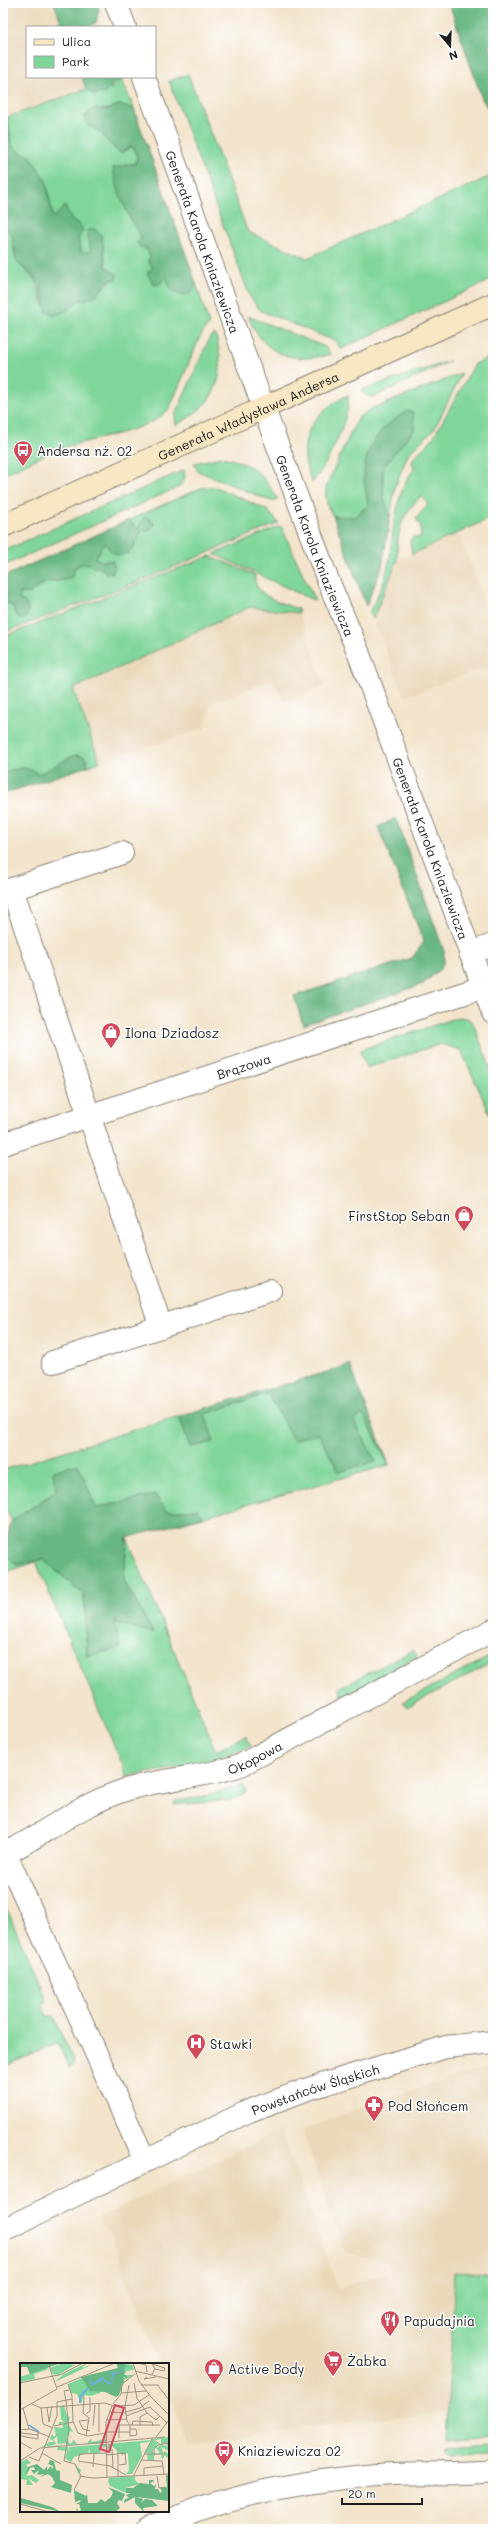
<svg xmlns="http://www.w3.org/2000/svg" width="496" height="2532" font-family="Mali,sans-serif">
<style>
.built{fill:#ead8ba}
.green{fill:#80d69a;stroke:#4e795b}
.forest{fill:#68b782;stroke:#426a4f}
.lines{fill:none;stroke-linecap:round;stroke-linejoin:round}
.minor-casing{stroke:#888074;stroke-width:24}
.tertiary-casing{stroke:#888074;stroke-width:24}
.secondary-casing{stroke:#888074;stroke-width:24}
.minor{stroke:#fff;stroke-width:22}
.tertiary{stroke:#fff;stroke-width:22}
.secondary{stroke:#f7e8c3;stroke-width:22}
.labels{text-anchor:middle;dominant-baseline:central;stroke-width:3;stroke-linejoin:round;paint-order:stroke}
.street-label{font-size:13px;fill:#1c1c1c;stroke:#fff}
.poi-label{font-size:13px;fill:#1c1c1c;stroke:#fff;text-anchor:start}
.inset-river{fill:none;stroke:#6cafe1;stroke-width:2}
.inset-road{fill:none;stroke:#9d9485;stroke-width:1}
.view{fill:#d1495b;fill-opacity:0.15;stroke:#d1495b;stroke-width:2}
.inset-edge{fill:none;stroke:#1c1c1c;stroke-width:2}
</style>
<rect width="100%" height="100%" fill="#fff"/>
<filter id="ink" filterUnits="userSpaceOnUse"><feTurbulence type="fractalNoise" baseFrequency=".025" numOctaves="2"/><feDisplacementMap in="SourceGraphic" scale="8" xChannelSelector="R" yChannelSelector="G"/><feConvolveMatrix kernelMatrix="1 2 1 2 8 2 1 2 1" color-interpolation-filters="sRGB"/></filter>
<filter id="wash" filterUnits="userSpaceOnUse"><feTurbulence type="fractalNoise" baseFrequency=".012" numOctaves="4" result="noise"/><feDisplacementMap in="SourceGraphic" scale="16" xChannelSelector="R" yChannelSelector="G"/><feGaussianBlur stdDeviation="0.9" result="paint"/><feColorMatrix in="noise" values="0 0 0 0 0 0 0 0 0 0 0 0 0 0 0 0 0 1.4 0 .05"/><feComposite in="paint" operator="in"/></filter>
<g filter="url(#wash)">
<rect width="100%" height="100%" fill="#f3e4cb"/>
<path class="built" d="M3 3H54L63 27H27V77H82L86 89 3 119Z
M458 533 493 623V664L405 697 373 619 397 561Z
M251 607 299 613 325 686 289 700 283 701 273 679 210 704 205 728 100 762 73 689Z
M489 2066 493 2067V2285L486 2274 455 2273 448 2412 279 2430 188 2447 168 2391V2364H158L111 2235 98 2218 280 2130 342 2299 339 2289 390 2270 388 2262 345 2252 302 2131 378 2101Z"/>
<path class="green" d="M188 74 248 232 307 258 493 175V279L341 349 335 341 261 311 250 297 169 81Z
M121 77 134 109 119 105 106 110 93 109 88 125C106 132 106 144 121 153L130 147 134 148 137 157 135 164H126L130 218 139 229 150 256 167 276 191 293 196 283 209 324 200 337 170 407C155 431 89 439 62 448 42 455 22 466 3 475V215L4 228 12 236 16 261C32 277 39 279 42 303L66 311 79 301 95 296 117 274 106 268 102 237 91 251 82 253 78 239 79 224 72 221 65 207 53 218 46 181 30 156 17 151 11 143 8 117 86 89 94 95 114 87Z
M248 316 325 347 331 354C293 365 263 355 248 316Z
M215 334C229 377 215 405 176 425L175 416 210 337Z
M493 356V517L412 554 410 541 413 536 415 538 420 537C422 530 421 525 416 519L428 504 421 496 410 508 402 522 397 541V561L373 619 370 611C377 597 385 582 388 566 393 541 395 487 414 470L412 460 433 438 475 364Z
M450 361 374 397 365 395 361 390Z
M462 373 435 428 408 454 395 487 390 518 383 495V467L414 430 364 475 368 505 355 517 333 516C326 506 324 496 327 484L353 428 359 417 369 410Z
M348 395C352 414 326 468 312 483 294 442 310 413 348 395Z
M221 457C252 463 263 473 278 500L271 501 198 471 194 463Z
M184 470 185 478 179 487 3 566V551Z
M208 487H216L267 510 279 523 150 577 3 633V601L13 606 14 613 21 593H31C41 582 50 579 65 580L80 564 101 561 95 558 100 551V547L104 543 109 546 140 537 143 530 141 526 137 529 129 520 201 488Z
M281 526 315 601 214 554Z
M210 556 255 575C251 595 284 604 298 609L299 613 250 607 73 689 100 762 88 766 85 757 72 756 65 762 38 774C25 765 17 768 3 773V637Z
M459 1017 467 1018 473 1023 493 1074V1121L461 1050 440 1044 366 1068 360 1050Z
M269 1393 293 1440 318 1432 339 1472 354 1421 363 1413 389 1465 202 1517 198 1509 167 1511 155 1495 96 1508 78 1464 56 1491 12 1521 3 1504V1470L179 1416 190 1447 213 1442 205 1414Z
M127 1538 216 1751 246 1736 251 1746 210 1763 127 1776 36 1562 3 1573V1550L16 1565 43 1559 84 1595 87 1656 113 1622 153 1632 124 1581Z
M413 1650 417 1656 343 1698 339 1688Z
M493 1655V1662L407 1707 403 1702Z
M243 1785 246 1792 231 1800 174 1805 175 1801 198 1798Z
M3 1900 47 2002 42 2005 47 2016H53L74 2062 69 2068 58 2043 3 2067Z
M455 2272 486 2274 493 2285V2437L446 2441Z
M493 2446V2456L451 2457 446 2454V2449Z"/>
<path class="forest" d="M54 3H97L99 9 96 23 87 27H63Z
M449 3H493V43L489 47 493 50V107L490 112 482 99Z
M82 77H121L105 93 94 95 86 89Z
M119 105 134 109 196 283 191 293C176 299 169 291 167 277L160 284 154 285 147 273 153 268 148 261 150 256 146 248 140 247 137 243 141 239C139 229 133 225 129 216 122 201 115 184 113 168L135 164 137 157 134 148 130 147 121 153C106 144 106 132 88 125L84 117 93 109 106 110Z
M8 117 11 143 17 151 30 156 46 181 53 218 65 206 72 221 79 224 83 230 78 239 82 253 91 251 87 230 95 229 102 237 106 267 117 274 116 279 108 281 95 296 79 301 66 311 55 315 46 311 40 286 33 276 16 261 12 236 4 228 3 119Z
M408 411 413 412 414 430 383 467V495L390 518 382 567 366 606 333 516 355 517 368 505C367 495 363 484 364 474 365 444 383 425 408 411Z
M145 517 151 520 154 525 149 531 143 530C136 536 134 562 113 553 109 551 108 546 105 543L100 547V551L95 558 101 561H112L115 566 113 573H106L98 566 94 568 90 564H80L74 568 73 576C56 586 48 575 31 593H21L19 599 26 603 28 611 26 618 20 619 14 613 13 606 3 601V577L129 520 137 529Z
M77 755 85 757 88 766 3 794V773C17 768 25 765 38 774 50 770 69 756 77 755Z
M396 818 444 951V961L441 968 423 984 303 1025 294 996 412 958 424 942 378 827Z
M350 1365 389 1465 363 1414 354 1421 376 1461 339 1472 318 1433 293 1440 268 1393 205 1414 214 1442 190 1447 179 1416Z
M78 1464 96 1508 155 1495 167 1511 198 1509 202 1517 127 1538 124 1581 153 1633 114 1622 121 1648 87 1656 84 1595 43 1559 16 1565 3 1550 12 1521 56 1491 53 1471Z"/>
</g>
<g filter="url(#ink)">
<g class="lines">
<defs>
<g id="minor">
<path d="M116 3 125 27"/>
<path id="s1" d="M144 77 264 409 327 578 357 649 493 1013"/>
<path d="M12 889 161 1327"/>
<path d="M3 892 122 853"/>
<path d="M470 953 493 945"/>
<path id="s2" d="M3 1144 483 987"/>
<path d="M53 1362 270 1291"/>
<path d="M3 1848 145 2161"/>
<path id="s3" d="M3 1855C44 1834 81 1804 125 1790 163 1778 203 1778 241 1765L493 1630"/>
<path id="s4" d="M3 2230 249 2111 308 2089 446 2047 493 2042"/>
</g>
<path id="tertiary" d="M148 2529C226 2494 308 2479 393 2474 426 2472 460 2475 493 2471"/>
<g id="secondary">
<path id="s5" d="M3 526 493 304"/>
</g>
</defs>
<use href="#minor" class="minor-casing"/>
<use href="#tertiary" class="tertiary-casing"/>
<use href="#secondary" class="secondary-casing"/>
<use href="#minor" class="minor"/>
<use href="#tertiary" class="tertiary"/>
<use href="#secondary" class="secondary"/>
</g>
</g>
<defs>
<symbol id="bus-pin" viewBox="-11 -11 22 30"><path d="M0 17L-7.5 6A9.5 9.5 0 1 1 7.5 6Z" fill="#d1495b" stroke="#fff"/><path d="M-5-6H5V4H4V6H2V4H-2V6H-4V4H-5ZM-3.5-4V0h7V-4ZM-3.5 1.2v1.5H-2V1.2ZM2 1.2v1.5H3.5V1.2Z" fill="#fff"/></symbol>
<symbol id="shop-pin" viewBox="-11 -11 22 30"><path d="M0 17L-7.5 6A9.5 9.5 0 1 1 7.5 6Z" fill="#d1495b" stroke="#fff"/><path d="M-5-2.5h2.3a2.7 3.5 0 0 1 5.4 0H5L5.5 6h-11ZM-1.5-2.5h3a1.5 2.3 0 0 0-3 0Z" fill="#fff"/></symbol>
<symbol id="hospital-pin" viewBox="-11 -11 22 30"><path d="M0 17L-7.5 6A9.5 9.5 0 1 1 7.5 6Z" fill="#d1495b" stroke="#fff"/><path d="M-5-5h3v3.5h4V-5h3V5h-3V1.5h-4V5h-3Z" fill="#fff"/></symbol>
<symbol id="pharmacy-pin" viewBox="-11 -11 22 30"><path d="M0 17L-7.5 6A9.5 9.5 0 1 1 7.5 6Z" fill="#d1495b" stroke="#fff"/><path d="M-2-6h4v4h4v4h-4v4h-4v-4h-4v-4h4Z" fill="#fff"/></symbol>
<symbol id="restaurant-pin" viewBox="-11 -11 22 30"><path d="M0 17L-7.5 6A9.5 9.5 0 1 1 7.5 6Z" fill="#d1495b" stroke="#fff"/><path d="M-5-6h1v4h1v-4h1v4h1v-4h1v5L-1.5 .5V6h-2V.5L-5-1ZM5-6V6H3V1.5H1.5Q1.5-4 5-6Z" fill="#fff"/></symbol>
<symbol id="supermarket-pin" viewBox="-11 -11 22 30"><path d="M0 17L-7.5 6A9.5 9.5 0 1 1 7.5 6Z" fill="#d1495b" stroke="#fff"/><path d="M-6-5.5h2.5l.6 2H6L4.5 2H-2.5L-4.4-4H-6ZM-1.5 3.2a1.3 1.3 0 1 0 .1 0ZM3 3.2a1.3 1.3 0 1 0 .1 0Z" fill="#fff"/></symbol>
</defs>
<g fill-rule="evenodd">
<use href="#bus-pin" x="12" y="439" width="22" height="30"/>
<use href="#shop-pin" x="100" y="1021" width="22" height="30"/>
<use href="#shop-pin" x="453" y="1204" width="22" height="30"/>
<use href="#hospital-pin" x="185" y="2032" width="22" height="30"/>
<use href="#pharmacy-pin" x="363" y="2094" width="22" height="30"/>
<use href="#restaurant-pin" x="379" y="2309" width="22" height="30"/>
<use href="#supermarket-pin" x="322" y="2349" width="22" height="30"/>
<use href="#shop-pin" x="203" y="2357" width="22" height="30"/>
<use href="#bus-pin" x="213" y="2439" width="22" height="30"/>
</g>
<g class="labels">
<g class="street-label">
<text stroke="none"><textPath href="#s1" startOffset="175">Generała Karola Kniaziewicza</textPath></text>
<text stroke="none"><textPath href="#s5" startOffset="269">Generała Władysława Andersa</textPath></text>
<text stroke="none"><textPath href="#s1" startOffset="499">Generała Karola Kniaziewicza</textPath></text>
<text stroke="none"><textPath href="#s1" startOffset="823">Generała Karola Kniaziewicza</textPath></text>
<text stroke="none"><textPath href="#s2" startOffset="253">Brązowa</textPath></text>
<text stroke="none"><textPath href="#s3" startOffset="273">Okopowa</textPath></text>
<text stroke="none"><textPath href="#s4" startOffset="343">Powstańców Śląskich</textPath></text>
</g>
<g class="poi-label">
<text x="37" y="450">Andersa nż. 02</text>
<text x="125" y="1032">Ilona Dziadosz</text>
<text x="450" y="1215" text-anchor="end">FirstStop Seban</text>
<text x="210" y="2043">Stawki</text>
<text x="388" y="2105">Pod Słońcem</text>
<text x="404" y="2320">Papudajnia</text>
<text x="347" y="2360">Żabka</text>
<text x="228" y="2368">Active Body</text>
<text x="238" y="2450">Kniaziewicza 02</text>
</g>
</g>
<g transform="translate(20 2363)">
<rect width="149" height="149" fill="#f3e4cb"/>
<path d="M43 0 55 2 38 12 33 11 30 5ZM67 0 62 5 73 1 35 19 44 11ZM98 0 113 2 114 7 106 8 107 12 106 9 104 12H114L80 29V33V30L70 33 64 32 61 41 57 31 51 30 48 21 72 11V15L101 7ZM26 5 29 6 14 11 15 16 0 19V14ZM44 42 47 53 50 54 48 60 53 69 50 68 49 73 54 75 48 72 47 75 50 81 54 77 57 81H65L68 80V76V79L71 76 72 79 86 76V80L46 82V80L38 81 37 73 33 77 35 78 36 81 28 83 43 82 28 84 26 82 25 84H22L29 79H35L30 76 32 71 34 74 36 72 34 64 42 65 44 60 39 62V59H43L46 61 41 56 40 43ZM149 74V86L146 88 147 86 145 87V85L144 86 142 84 141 82 148 83 146 81 148 80 141 81V76L135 77 140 81 133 82H138L133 87V92L135 88V91L140 90 136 85 141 82 143 90 145 88 149 92 147 95 145 92 142 97 141 92 145 91H137L134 93V98H128L127 91H133L124 90 132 76ZM130 77 129 79 120 80 122 93 112 111H106L109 107 108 90 102 92 92 83 91 90 90 84 87 87 88 81ZM86 81V84L81 83 80 90H69L70 87 69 86 68 90 54 94 51 99 61 107 59 112 55 102 45 95 47 88 37 87 38 84H48L50 90 49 84ZM7 96 11 100 6 102 9 106 6 113 12 112 19 117 16 120 8 115 13 122H6L7 117 0 116V99ZM115 113V117L119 121 106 125V130L90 123 88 119 89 115Z" fill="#80d69a"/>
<path d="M0 0H41L10 11 7 4H0ZM96 0H107L104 2 108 3 105 4 104 11 109 15 103 13 104 19 99 32 96 34 85 29 70 28 61 14 98 5ZM30 97 34 98 36 107 40 108V117L52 122 51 130 31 124 35 120 32 114 28 111 20 114 24 111 17 112 19 107 14 111 11 107H15L14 104 10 105 7 111 6 110 8 104 17 101 24 107 27 103V107L31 103 32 107 33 103 28 101ZM149 111V138L116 134 123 136 121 140 125 136 132 137 138 143 123 145 124 149 115 140V134L104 140 105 136 109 135 106 132 111 130H106V125H113L120 120 129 121V117H133L132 115 134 118 130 120 134 123 136 121 135 126H138L140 130 142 128 140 125 147 124 146 113ZM88 124 105 131 102 138 99 137 97 140 100 145 95 149H57L56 145 59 149 61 147 59 141H56L60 139 61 137 55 139 54 127 66 133 67 131 68 140H77L81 136 85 139 91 134 93 129ZM1 135 32 144 41 149 0 140Z" fill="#68b782"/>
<path d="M102 0 104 8 94 11 91 22 82 17 74 22 71 21 68 14 73 20 84 13 83 16 91 20 92 11 89 10 103 8Z" fill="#6cafe1"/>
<path class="inset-river" d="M60 40V34L68 25M9 62 19 69"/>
<path class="inset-road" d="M113 0 119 18 131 34 149 52M118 0 126 2 127 9M115 8 149 16M132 11 135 6 144 8 145 5 132 1 135 6M32 13 40 12 63 0M127 14 124 16 136 14M0 20 33 13M114 20 117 35 127 50 136 57 140 53M48 21 52 33 53 58 58 70 68 73 86 70M109 22 105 43 107 58 110 62M121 22H138L139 24M37 24 95 0M139 24 149 37M101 30 126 28M64 32 63 50 69 55 66 73M46 37 49 67 44 98 55 101 61 113M46 37 44 28 49 27M12 41 21 45 84 40 95 43M93 41 101 31 102 21 115 11M95 43 114 42 129 32M27 44 29 59 32 43M3 45 9 66M21 45 23 61 33 65M0 47 37 26 28 0M89 49 106 50M106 49 120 45 129 38M66 51 70 48V34M106 53 130 44 147 60M68 57 59 58 63 66 70 68M86 57 106 56M110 62V73L117 72 116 66H110M112 62 113 58 132 59 133 63M34 63 53 59M73 63 75 42M120 63V54L127 50M0 67 10 66 30 74M79 69V41M86 69H110M1 70 18 72M1 73 18 76V69M136 74 149 57M99 75V62H140M0 79 12 86M92 86 93 104M22 90 41 101M124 91H145M134 91V86L138 82 149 80M87 92 105 90 106 101 99 102M9 94 19 98 37 53V39L52 36M58 97 60 91 87 90M121 97 142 98 144 111M0 98 20 85 145 74M58 98 90 103 106 112M73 104 74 91M114 112 132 76M59 113 73 115 149 111M124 113V105L143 103M137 113 139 125 145 124M87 114 86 59 92 43M98 114V85M54 127 61 113M0 141 29 149"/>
<path class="view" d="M95 42 104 45 89 89 80 86Z"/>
<rect width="149" height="149" class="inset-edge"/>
</g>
<rect width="496" height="2532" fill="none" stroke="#fff" stroke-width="16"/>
<rect x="26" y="26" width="130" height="52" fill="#ffffff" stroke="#a4a4a4"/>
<rect x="34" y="39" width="20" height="6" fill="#f7e8c3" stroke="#a4a4a4"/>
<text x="62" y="46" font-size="12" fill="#1c1c1c">Ulica</text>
<rect x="34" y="56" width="20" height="12" fill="#80d69a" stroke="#a4a4a4"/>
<text x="62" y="66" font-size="12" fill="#1c1c1c">Park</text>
<g transform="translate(450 46) rotate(161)" stroke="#ffffff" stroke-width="3" paint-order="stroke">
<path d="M0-3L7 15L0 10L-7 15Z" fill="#1c1c1c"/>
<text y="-6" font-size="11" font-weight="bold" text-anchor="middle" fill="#1c1c1c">N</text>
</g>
<path d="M342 2498v6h80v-6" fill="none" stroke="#1c1c1c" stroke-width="2"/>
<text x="348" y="2498" font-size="12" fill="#1c1c1c" stroke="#ffffff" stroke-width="3" paint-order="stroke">20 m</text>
</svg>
